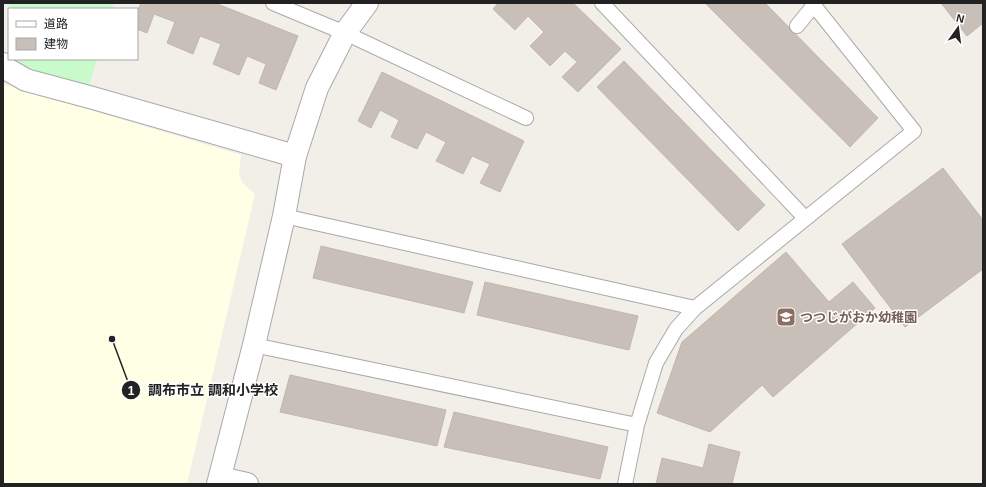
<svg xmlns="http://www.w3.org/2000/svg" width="986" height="487" font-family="Helvetica,'Noto Sans JP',sans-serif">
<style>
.education{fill:#ffffe5}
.park{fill:#c8facc}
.building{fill:#c7bfb8;stroke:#c4b6ab}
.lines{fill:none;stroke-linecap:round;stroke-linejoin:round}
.service-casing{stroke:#a9a9a9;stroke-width:16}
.minor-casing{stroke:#a9a9a9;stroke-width:24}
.tertiary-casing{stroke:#a9a9a9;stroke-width:24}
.service{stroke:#fff;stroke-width:14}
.minor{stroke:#fff;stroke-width:22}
.tertiary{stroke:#fff;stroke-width:22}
.labels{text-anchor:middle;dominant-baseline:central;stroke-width:3;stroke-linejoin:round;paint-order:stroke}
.education-label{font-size:13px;font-weight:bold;fill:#785e54;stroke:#fff;text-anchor:start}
.leader{fill:none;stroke:#222;stroke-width:1.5}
.callout-dot{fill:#222;stroke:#fff;stroke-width:1.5}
.mark-label{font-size:12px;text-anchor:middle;font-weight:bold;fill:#fff}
.callout-label{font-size:14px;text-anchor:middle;font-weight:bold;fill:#222;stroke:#fff;stroke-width:3;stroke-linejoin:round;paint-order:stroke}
</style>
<rect width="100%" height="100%" fill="#f2efe9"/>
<path class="education" d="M3 84 241 155 239 173 242 182 255 194 187 484H3Z"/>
<path class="park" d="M9 3H114L112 9H9V43L8 40Z
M15 59H97L89 85 38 73 17 62Z"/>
<path class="building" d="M141 3H215L298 36 276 90 259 83 266 64 247 56 239 75 213 64 221 44 200 36 193 54 167 43 175 22 154 14 147 33 137 29V13Z
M498 3H573L621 49 578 92 562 77 577 62 565 51 550 66 530 46 544 32 528 16 515 30 493 9Z
M705 3H765L878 118 850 147Z
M941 3H983V23L967 36Z
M624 61 765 205 738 231 597 87Z
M382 72 524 141 500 192 480 183 490 164 472 156 463 174 436 161 446 142 426 132 417 149 391 137 399 120 380 110 371 128 358 121Z
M943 168 983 220V269L905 327 842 244Z
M321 246 473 282 464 313 313 278Z
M786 252 829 302 853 282 875 308 773 397 762 385 710 432 657 413 682 342Z
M485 282 638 316 629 350 477 315Z
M290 375 446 410 437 446 280 412Z
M454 412 608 447 600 479 444 447Z
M709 444 740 452 732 484H656L662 458 703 468Z"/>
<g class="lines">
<defs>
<path id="service" d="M273 3 345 33 526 118
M602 3 805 218
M797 26 814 5
M284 216 695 308
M254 345 637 425
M625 484 637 425 656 363 676 329 695 308 914 131 812 3"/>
<path id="minor" d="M3 64 5 68 26 80 93 98 295 156"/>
<path id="tertiary" d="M220 478 247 484
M218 484 254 345 284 216 295 156 317 88 345 33 367 3"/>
</defs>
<use href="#service" class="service-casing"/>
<use href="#minor" class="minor-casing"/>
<use href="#tertiary" class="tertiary-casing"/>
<use href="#service" class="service"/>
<use href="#minor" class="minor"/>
<use href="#tertiary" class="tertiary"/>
</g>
<defs>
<symbol id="school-square" viewBox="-11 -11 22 22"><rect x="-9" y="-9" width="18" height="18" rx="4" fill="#8d6e63" stroke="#fff"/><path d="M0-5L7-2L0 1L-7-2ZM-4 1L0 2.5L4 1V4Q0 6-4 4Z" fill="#fff"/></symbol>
</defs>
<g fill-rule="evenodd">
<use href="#school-square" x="775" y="306" width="22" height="22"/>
</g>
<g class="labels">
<g class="education-label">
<text x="800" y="317">つつじがおか幼稚園</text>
</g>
</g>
<path class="leader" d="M112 339L131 390"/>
<g class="callout-dot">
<circle cx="112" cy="339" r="4"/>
<circle cx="131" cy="390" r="10"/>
</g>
<g class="mark-label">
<text x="131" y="395">1</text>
</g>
<g class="callout-label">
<text x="213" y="395">調布市立 調和小学校</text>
</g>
<rect width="986" height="487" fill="none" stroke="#222222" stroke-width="8"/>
<rect x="8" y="8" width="130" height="52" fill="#ffffff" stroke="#a7a7a7"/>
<rect x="16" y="21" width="20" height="6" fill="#ffffff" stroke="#a7a7a7"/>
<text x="44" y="28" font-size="12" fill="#222222">道路</text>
<rect x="16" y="38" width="20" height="12" fill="#c7bfb8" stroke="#a7a7a7"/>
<text x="44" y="48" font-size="12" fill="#222222">建物</text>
<g transform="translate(958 28) rotate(14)" stroke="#ffffff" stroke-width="3" paint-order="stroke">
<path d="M0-3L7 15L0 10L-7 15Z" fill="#222222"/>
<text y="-6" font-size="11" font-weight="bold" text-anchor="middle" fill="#222222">N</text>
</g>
</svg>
